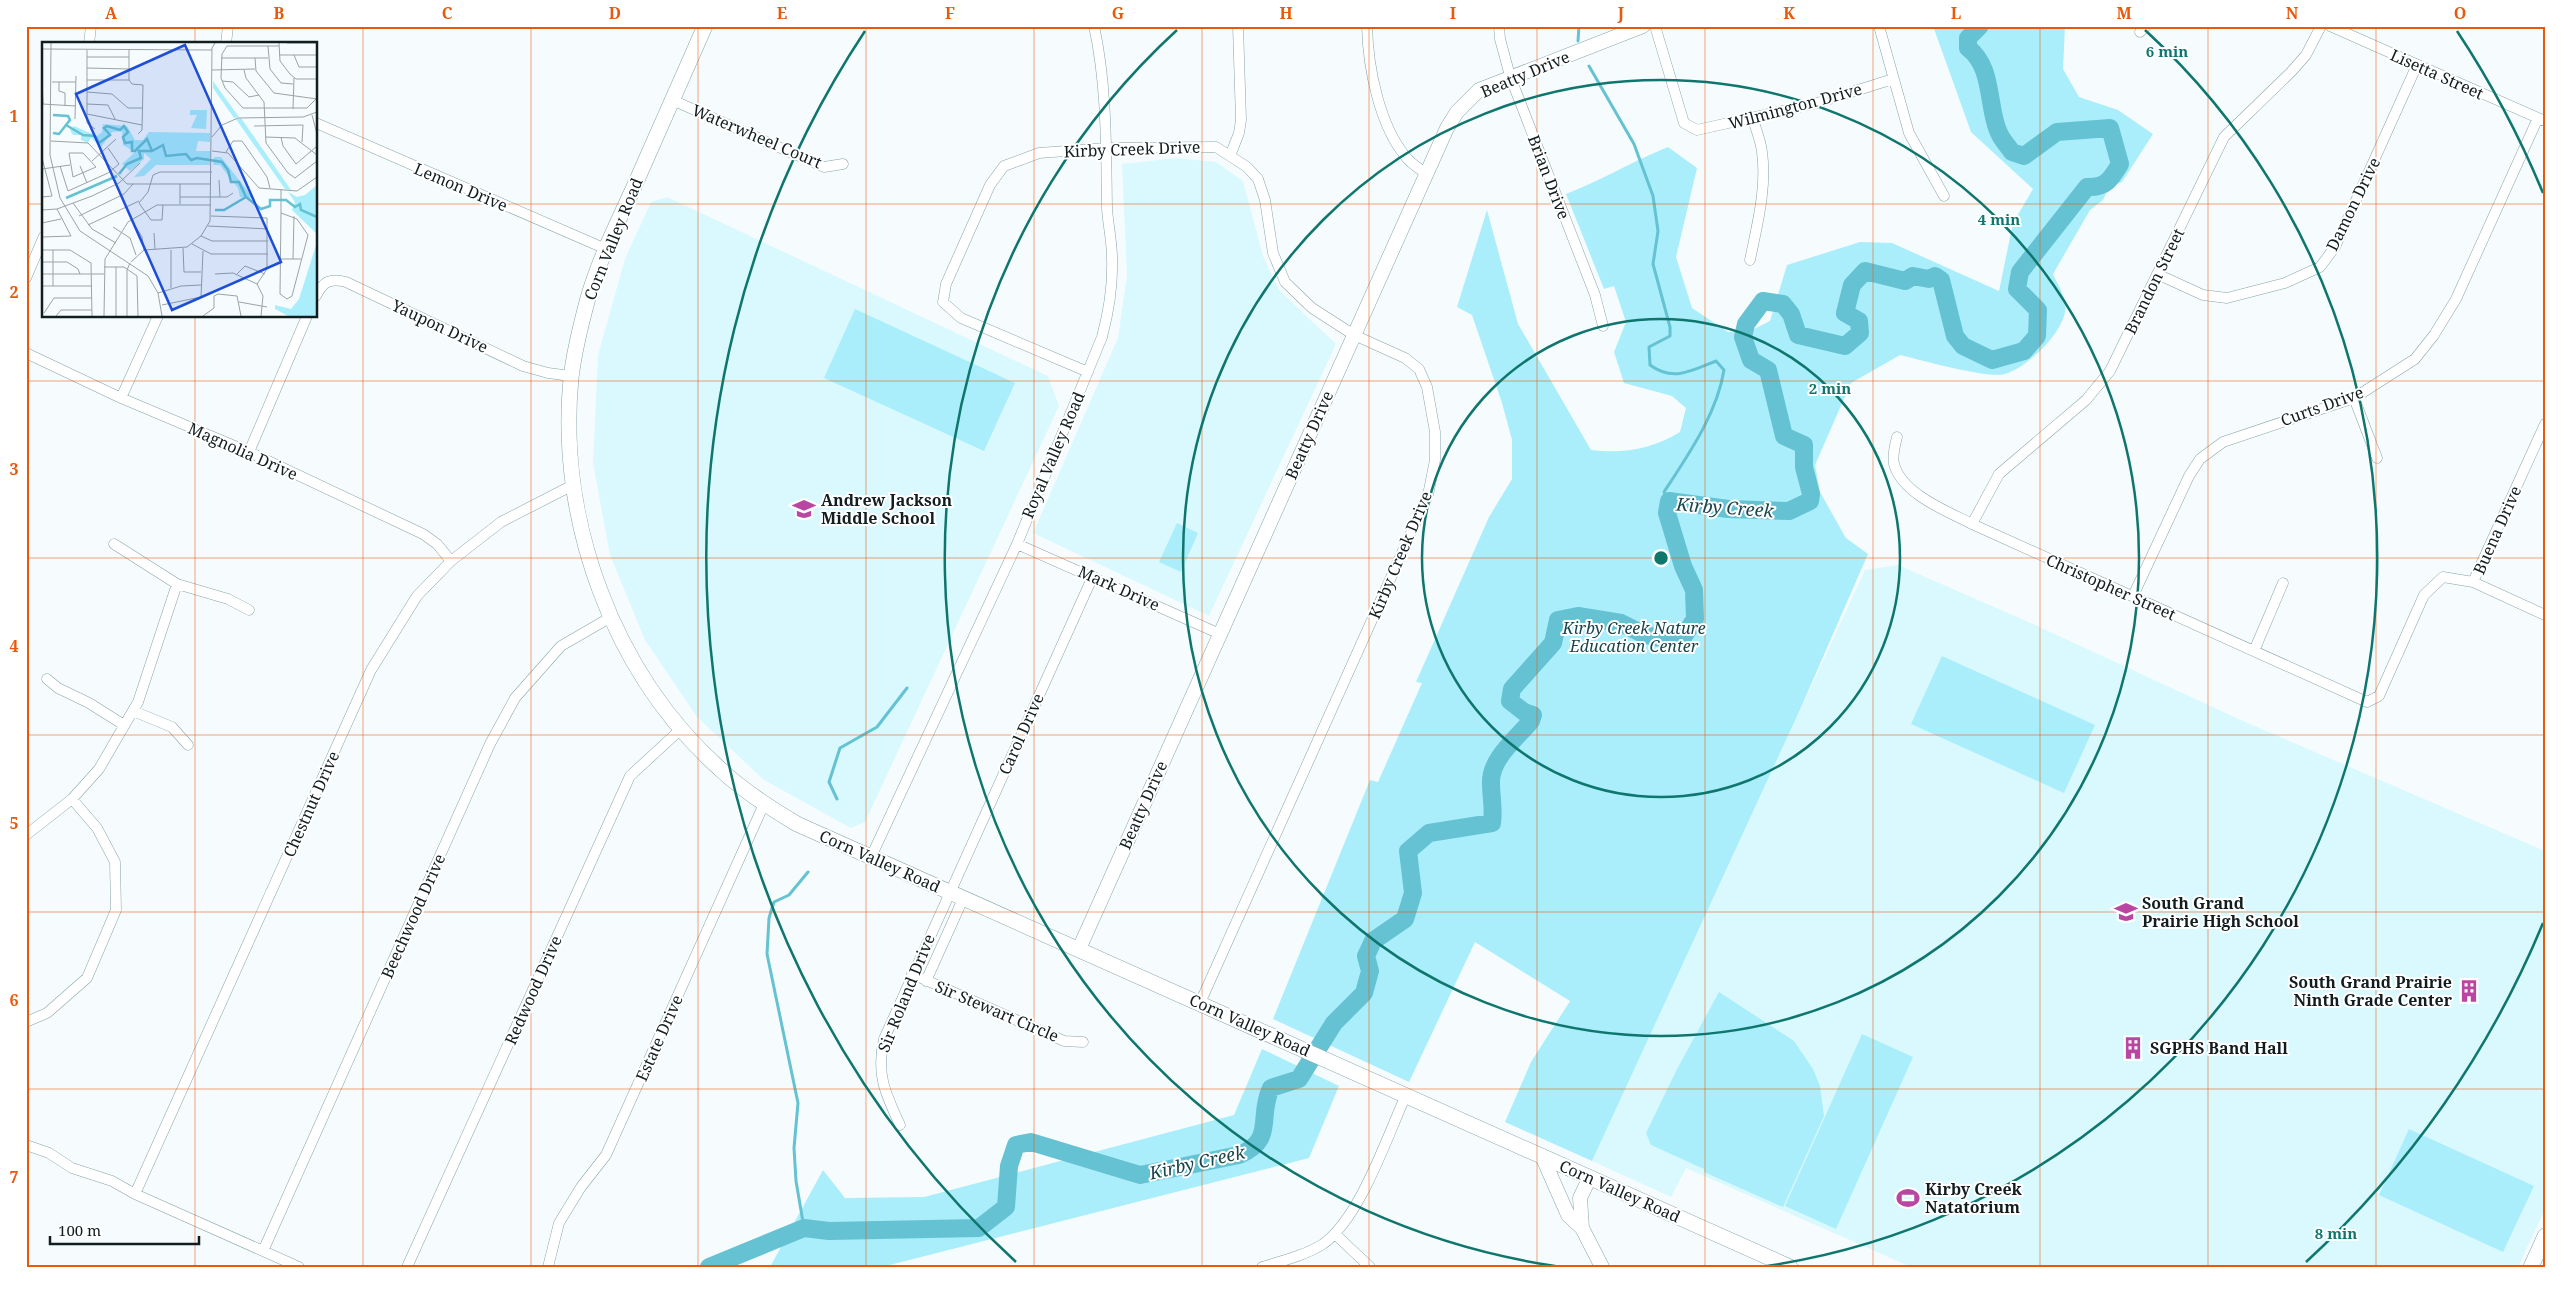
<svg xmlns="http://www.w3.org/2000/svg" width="2571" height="1293" font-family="'Noto Serif',serif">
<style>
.built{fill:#d9f9ff}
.green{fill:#aaeefb}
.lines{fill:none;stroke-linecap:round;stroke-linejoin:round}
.stream{stroke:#65c2d2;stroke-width:3}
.river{stroke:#65c2d2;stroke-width:18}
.minor-casing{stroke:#87a4a9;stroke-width:11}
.tertiary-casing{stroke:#87a4a9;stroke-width:15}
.secondary-casing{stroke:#87a4a9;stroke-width:16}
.minor{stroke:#fff;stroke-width:10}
.tertiary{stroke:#fff;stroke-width:14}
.secondary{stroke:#fff;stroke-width:15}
.grid{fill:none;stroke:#e8590c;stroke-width:1;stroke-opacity:0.55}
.ring{fill:none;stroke:#0f766e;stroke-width:2.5}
.labels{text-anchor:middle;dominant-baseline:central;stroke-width:4;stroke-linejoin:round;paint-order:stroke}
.street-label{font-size:16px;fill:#121d1f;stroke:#fff}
.poi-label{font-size:16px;font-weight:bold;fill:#121d1f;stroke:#fff;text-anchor:start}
.park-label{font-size:16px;font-style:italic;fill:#19444b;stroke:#fff}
.water-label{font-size:18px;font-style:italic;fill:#1c464e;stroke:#fff}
.inset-river{fill:none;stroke:#65c2d2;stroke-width:2.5}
.inset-road{fill:none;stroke:#9ba3a5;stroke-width:1}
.view{fill:#1d4ed8;fill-opacity:0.15;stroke:#1d4ed8;stroke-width:2.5}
.inset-edge{fill:none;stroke:#121d1f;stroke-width:2.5}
.centre{fill:#0f766e;stroke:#fff;stroke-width:2.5}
.ring-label{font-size:15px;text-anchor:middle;font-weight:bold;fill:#0f766e;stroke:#fff;stroke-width:4;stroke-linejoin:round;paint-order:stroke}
.neatline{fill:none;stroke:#e8590c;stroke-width:2}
.grid-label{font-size:16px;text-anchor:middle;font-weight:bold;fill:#e8590c}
</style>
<rect width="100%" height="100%" fill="#f6fcfe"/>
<path class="built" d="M1176 158 1216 162 1243 181 1263 256 1279 290 1336 344 1209 616 1033 533 1118 338 1127 275 1122 164Z
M667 197 1048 376 1059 406 865 822 851 828 764 780 697 717 645 640 610 555 593 463 598 355 625 259 651 202Z
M1898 565 2033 624 2243 721 2545 851V1209L2518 1267H1911L1686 1168 1671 1197 1592 1161 1865 570Z"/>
<path class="green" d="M1933 26H2065L2063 69 2079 97 2118 110 2153 134 2122 182 2109 187 2103 200 2090 210 2053 274C2057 283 2063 292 2065 302 2071 327 2027 368 2005 374 1988 379 1921 360 1900 355L1851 383 1815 465 1820 492 1843 533 1846 538 1868 554 1799 712 1592 1161 1505 1122 1531 1062 1570 1001 1475 942 1409 1082 1273 1019 1370 780 1378 782 1422 683 1416 682 1489 517 1512 479V440L1502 403 1472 315 1457 307 1487 210 1518 324 1591 450C1623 454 1652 449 1680 432L1686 408 1672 396 1624 383 1614 352 1626 322 1614 286 1604 289 1566 194C1602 180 1633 161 1668 147L1697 168 1676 257 1692 308 1728 332H1748L1770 321 1787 265 1860 242 1892 243 1999 291 2013 223 2033 189 1971 132Z
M855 309 1015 383 984 451 824 378Z
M1177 523 1198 533 1181 572 1159 562Z
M1942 656 2095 725 2064 793 1911 724Z
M1719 992 1794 1041 1813 1069 1820 1086 1824 1116 1783 1207 1704 1172V1169L1651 1145 1646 1133 1676 1071Z
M1862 1034 1913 1057 1836 1229 1785 1206Z
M1262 1049 1339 1086 1309 1158 882 1267H770L823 1170 845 1198 924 1197 1234 1115Z
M2409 1129 2534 1186 2503 1252 2379 1195Z"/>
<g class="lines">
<path class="stream" d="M1578 41 1579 26
M1589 66 1634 144 1653 196 1658 231 1653 264 1670 327V336L1649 347 1650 365C1673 382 1691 371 1716 361L1724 370C1717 414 1688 455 1664 492L1669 501
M837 799 829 782 840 748 877 727 907 688
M804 1228 796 1181 794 1148 798 1103 767 954 769 918 774 902 789 895 808 872"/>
<path class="river" d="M709 1267 804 1228 829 1231 979 1228 1006 1207 1009 1166 1016 1145 1031 1142 1140 1175 1239 1155C1276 1140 1257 1117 1271 1088L1299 1079 1334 1023 1364 993 1370 971 1366 956 1373 941 1405 919 1413 893 1408 851 1429 833 1492 823C1494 809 1491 797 1491 783 1490 759 1516 739 1531 721L1533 715 1524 712 1510 701 1512 689 1553 643 1558 620 1578 616 1621 623 1645 635 1680 642 1695 619 1694 590 1683 566 1667 513 1669 501 1728 509 1789 511 1810 501 1811 494 1804 467V445L1784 436 1768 370 1751 360 1743 337 1746 324 1763 301 1783 304 1791 314 1798 335 1845 346 1860 333 1859 321 1845 313 1852 285 1865 271 1905 281 1913 276 1929 279 1935 276 1941 280 1955 336 1963 346 1992 360 2024 351 2037 336 2038 310 2017 289 2020 272 2087 187C2106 188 2111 179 2120 164L2110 128 2057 132 2024 156 2012 152C2008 146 2002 140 1999 133 1987 108 1994 67 1968 48V38L1980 26"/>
<defs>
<path id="minor" d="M1367 26C1368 67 1379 125 1406 157 1411 164 1420 169 1427 174
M1499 26 1500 39 1510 76 1595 295 1603 326
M1655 26 1684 123 1697 130 1817 103 1893 79
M1879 26 1909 133 1944 196
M2330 26 2545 121
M2140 32 2146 26
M89 44 91 26
M226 44 228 26
M672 100 824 167 843 164
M316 123 606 249
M1230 156 1239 133 1241 120 1238 26
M1750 260C1757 225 1767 188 1762 152 1761 141 1756 130 1753 119
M2157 274 2203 295 2227 298 2285 283 2320 267 2335 247 2417 65
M26 278 44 236
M316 296C323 281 331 278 346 282L523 366 548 373 571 376
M26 353 121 398 249 452 423 534 437 544 451 561
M1088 372 961 318 943 302 946 284 990 185 1004 166 1039 153 1106 148 1216 147 1247 167 1258 179 1265 200 1273 253 1285 282 1312 308 1354 335 1405 358 1419 369 1427 387 1435 432V460L1428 495 1200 1003
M121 398 158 316
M2354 398 2377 458
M1897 437C1895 445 1892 456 1894 464 1902 494 1947 511 1972 524L2367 702 2379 696 2424 595 2443 577 2473 582 2545 615
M249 452 307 316
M1972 524 1999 474 2086 400 2110 371 2224 137 2291 72 2306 55 2321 26
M114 544 177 584 228 599 249 610
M1017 544 1220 634
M2473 582 2545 424
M2133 596 2189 476 2200 459 2223 442 2354 398 2415 359 2434 335 2456 299 2538 118
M2254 651 2283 583
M47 679 58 688 89 703 124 725
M133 711 172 727 188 745
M26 835 72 799 99 769 117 738 138 702 177 584
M871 857 1017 544 1102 337C1109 311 1113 284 1112 258 1112 241 1108 225 1107 208 1106 148 1107 85 1094 26
M912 974 1064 1041 1083 1042
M926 981 963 899
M26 1022 47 1013 87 978 116 910 115 862 97 828 72 799
M900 1125C885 1093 876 1074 884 1039L1093 576
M26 1145 49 1153 72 1168 112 1181 135 1194 299 1267
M135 1194 371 670 417 596 451 561 501 522 573 485
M1335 1234 1370 1267
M263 1251 490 744 515 698 561 646 611 617
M407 1267 630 776 681 729
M548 1267 559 1223 581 1187 606 1155 764 804
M1262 1267C1282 1261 1306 1255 1323 1244 1360 1218 1387 1137 1406 1095"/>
<path id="tertiary" d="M1079 949 1447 128 1457 112 1479 90 1643 26
M1542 1156 1568 1215 1582 1228 1602 1267
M1582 1228 1580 1198 1590 1177"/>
<path id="secondary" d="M705 26C681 80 657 134 633 189 617 224 599 260 588 298 581 324 574 352 571 378 557 520 613 673 720 769 743 791 770 808 797 824L1790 1267
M2531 1267 2545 1236"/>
</defs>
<use href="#minor" class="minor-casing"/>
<use href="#tertiary" class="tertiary-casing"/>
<use href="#secondary" class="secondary-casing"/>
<use href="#minor" class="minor"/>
<use href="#tertiary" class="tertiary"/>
<use href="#secondary" class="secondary"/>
</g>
<path class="grid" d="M195 26V44M363 26V1267M531 26V1267M698 26V1267M866 26V1267M1034 26V1267M1202 26V1267M1369 26V1267M1537 26V1267M1705 26V1267M1873 26V1267M2040 26V1267M2208 26V1267M2376 26V1267M26 204H44M316 204H2545M195 316V1267M26 381H2545M26 558H2545M26 735H2545M26 912H2545M26 1089H2545"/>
<g class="ring">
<circle cx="1661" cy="558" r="239"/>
<circle cx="1661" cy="558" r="478"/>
<path d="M1555 1266A716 716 0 0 1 1177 30M2145 30A716 716 0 0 1 1767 1266"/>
<path d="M2543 923A955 955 0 0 1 2306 1262M1016 1262A955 955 0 0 1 865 31M2457 31A955 955 0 0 1 2543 193"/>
</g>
<defs>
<symbol id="school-bare" viewBox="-9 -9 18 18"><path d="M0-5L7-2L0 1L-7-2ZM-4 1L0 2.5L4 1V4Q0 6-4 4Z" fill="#b947a1" stroke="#fff" stroke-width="2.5" paint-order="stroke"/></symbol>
<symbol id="building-bare" viewBox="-9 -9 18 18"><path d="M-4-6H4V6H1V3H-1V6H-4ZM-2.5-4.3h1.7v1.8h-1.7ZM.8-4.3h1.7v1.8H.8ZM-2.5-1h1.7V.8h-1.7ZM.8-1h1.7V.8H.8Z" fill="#b947a1" stroke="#fff" stroke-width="2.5" paint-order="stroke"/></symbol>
<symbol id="stadium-bare" viewBox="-9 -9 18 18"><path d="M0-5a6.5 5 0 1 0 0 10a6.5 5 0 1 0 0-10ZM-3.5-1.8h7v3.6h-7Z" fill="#b947a1" stroke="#fff" stroke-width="2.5" paint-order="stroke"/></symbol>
</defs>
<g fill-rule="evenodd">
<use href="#school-bare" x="788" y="493" width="32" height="32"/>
<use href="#school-bare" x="2110" y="896" width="32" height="32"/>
<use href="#building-bare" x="2453" y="975" width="32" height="32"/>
<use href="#building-bare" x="2117" y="1032" width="32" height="32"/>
<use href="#stadium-bare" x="1892" y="1182" width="32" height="32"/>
</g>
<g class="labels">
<g class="street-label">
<text transform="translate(1525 74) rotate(-23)">Beatty Drive</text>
<text transform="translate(2437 74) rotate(24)">Lisetta Street</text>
<text transform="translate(1795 106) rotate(-15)">Wilmington Drive</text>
<text transform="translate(757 136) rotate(23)">Waterwheel Court</text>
<text transform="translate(1132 149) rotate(-2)">Kirby Creek Drive</text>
<text transform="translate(1549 177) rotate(69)">Brian Drive</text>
<text transform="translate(461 187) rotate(23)">Lemon Drive</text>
<text transform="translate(2353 204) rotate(-64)">Damon Drive</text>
<text transform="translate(613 239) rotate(-68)">Corn Valley Road</text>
<text transform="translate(2154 281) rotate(-64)">Brandon Street</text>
<text transform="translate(440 326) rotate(25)">Yaupon Drive</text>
<text transform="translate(2322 406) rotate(-20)">Curts Drive</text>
<text transform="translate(1309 435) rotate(-66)">Beatty Drive</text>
<text transform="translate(243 451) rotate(24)">Magnolia Drive</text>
<text transform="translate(1053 455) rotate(-67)">Royal Valley Road</text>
<text transform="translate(2497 530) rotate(-66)">Buena Drive</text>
<text transform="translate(1400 555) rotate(-67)">Kirby Creek Drive</text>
<text transform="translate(2111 587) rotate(24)">Christopher Street</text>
<text transform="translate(1119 588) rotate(24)">Mark Drive</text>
<text transform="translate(1021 734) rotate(-66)">Carol Drive</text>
<text transform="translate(311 804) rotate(-66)">Chestnut Drive</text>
<text transform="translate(1143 805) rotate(-66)">Beatty Drive</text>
<text transform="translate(880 861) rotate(24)">Corn Valley Road</text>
<text transform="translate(413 916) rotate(-66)">Beechwood Drive</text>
<text transform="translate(533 990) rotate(-66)">Redwood Drive</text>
<text transform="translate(906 993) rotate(-68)">Sir Roland Drive</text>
<text transform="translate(997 1011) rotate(23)">Sir Stewart Circle</text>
<text transform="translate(1250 1025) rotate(24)">Corn Valley Road</text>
<text transform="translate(659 1038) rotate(-66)">Estate Drive</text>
<text transform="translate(1620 1191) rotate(24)">Corn Valley Road</text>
</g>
<g class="poi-label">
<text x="821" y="500">Andrew Jackson<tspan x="821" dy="18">Middle School</tspan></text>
<text x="2142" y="903">South Grand<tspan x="2142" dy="18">Prairie High School</tspan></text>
<text x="2452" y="982" text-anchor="end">South Grand Prairie<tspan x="2452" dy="18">Ninth Grade Center</tspan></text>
<text x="2150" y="1048">SGPHS Band Hall</text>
<text x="1925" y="1189">Kirby Creek<tspan x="1925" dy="18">Natatorium</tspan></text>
</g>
<g class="park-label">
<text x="1634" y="628">Kirby Creek Nature<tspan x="1634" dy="18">Education Center</tspan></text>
</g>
<g class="water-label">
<text transform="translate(1725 507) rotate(4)">Kirby Creek</text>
<text transform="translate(1197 1162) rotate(-13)">Kirby Creek</text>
</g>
</g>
<g transform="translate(42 42)">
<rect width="275" height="275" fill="#f6fcfe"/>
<path d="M171 39 197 75 192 76 171 46ZM148 68H165L164 87 149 86 155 73H148ZM199 76 249 148 243 147 196 80 194 77ZM61 82 85 84 93 98H101L107 90 168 91V100L156 99 154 109H169L168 123H114L102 134 92 135 109 117 102 111V117L88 129 80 122 93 110 81 103 80 89 70 90 59 105 49 96 46 101 39 98V93H31L28 88 32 84 55 94 60 90ZM172 115H179L211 156 198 155 196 146 178 123H171ZM275 143V192L250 168 253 160 246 150 255 155 263 153ZM275 200V274H246L233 267V263L249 267 257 257Z" fill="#aaeefb"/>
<path class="inset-river" d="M11 73 26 74 28 78 24 83 41 93 53 94 57 101 68 93 62 86 65 84 78 88 82 84 86 90 81 95 83 101 90 100V109H93L105 97 110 109 121 103 124 114 144 112 149 118 155 116 180 120 186 128 189 140H197L204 155 219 167 228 164V158H244L253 165 258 162 259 168 275 175M11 91 17 92 24 83M77 132 85 122 99 116 97 109H110M24 156 75 134M173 168H182L204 155"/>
<path class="inset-road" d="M9 1 8 113 18 156 38 189 106 234 116 251 120 274M237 1 238 19 248 32 254 37H275M245 1H275M226 4 228 27 239 41 251 42M237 4H185L180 12 179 36 183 46 201 66H265L275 56M0 7 170 8M87 7V38M45 8V81L53 87M237 13H275M252 13 257 25H275M45 15H87M179 16H226M213 16 214 29 232 51 275 57M45 26 87 27M170 28 213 27M202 28 204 36 222 60 224 101 246 131 253 136 275 119M0 38 1 62M45 38H87L90 42 101 43 100 88 96 92M180 39 191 40 207 55 217 53M10 40H34M17 40V49L23 51V64M45 50 70 52 86 66H101M0 62 34 64M45 62 66 63 73 77M251 67 252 36M45 72 100 83M270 73 275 92M33 77 34 34M212 84 261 83 260 100M170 95 180 83 196 76 261 75 275 70M223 95 253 96 275 113M239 95 241 104 254 122 275 104M9 99 46 101 85 142H169M170 109 186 111 217 146 255 149 275 135M184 110 191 99H200L225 135 228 146M27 111H41L54 125 31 135ZM0 116 10 154 0 155M50 119 74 97M18 124 26 149 66 131 77 122 66 106M38 124 45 141M0 127 28 123M177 138 178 155M138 142V162M138 155H185L191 151M31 161 50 187 74 201M121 163 120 178H109L97 161 106 150 111 133 118 130H170M0 168 15 167 50 154 77 141 98 121M239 171 255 177 266 193 250 254 245 257 238 252 239 171V147M37 174 82 152 91 142M169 174 225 176V227L215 242M89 177 100 195 102 208M0 181 19 177M46 183 97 159M166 184 226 187M71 185 88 196 94 213M112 191 113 207M159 194 170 199H226M0 195 29 194 15 167M150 202 169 212H226M141 206 142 230H159M0 208H28L49 221 50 274M129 208V246M239 217H259M251 217 252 174M0 220H25L36 227 38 232M89 220 102 208 145 205 159 194 168 179 170 6 173 1M62 225H82L95 234 96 274M74 225V274M0 232H62M173 232 191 231 215 242 221 254 219 274M195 232 203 224 223 232M0 244H50M11 244V208M116 251 139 244 159 243M197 260 225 265M120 263 159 255 161 209M2 271 12 256H50M14 274 19 268H50M62 274 63 217 86 180 115 163H169M85 274V228L88 221M161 274 172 266V254L176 252 195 254 199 274"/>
<path class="view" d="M143 3 239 220 130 268 34 52Z"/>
<rect width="275" height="275" class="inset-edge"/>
</g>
<circle cx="1661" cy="558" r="8" class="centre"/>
<g class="ring-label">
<text x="2167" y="57">6 min</text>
<text x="1999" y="225">4 min</text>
<text x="1830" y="394">2 min</text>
<text x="2336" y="1239">8 min</text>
</g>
<rect width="2571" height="1293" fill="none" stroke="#ffffff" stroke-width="55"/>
<path d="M50 1236v8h149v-8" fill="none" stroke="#121d1f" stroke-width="2.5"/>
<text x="58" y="1236" font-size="15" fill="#121d1f" stroke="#ffffff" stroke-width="4" paint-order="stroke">100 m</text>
<rect x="28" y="28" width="2516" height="1238" class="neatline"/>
<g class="grid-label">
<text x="111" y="19">A</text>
<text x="279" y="19">B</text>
<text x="447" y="19">C</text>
<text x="615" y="19">D</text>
<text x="782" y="19">E</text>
<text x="950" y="19">F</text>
<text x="1118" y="19">G</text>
<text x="1286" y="19">H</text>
<text x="1453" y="19">I</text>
<text x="1621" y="19">J</text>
<text x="1789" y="19">K</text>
<text x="1956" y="19">L</text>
<text x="2124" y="19">M</text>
<text x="2292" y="19">N</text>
<text x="2460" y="19">O</text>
<text x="14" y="122">1</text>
<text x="14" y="298">2</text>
<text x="14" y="475">3</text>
<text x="14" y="652">4</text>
<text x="14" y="829">5</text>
<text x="14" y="1006">6</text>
<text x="14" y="1183">7</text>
</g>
</svg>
